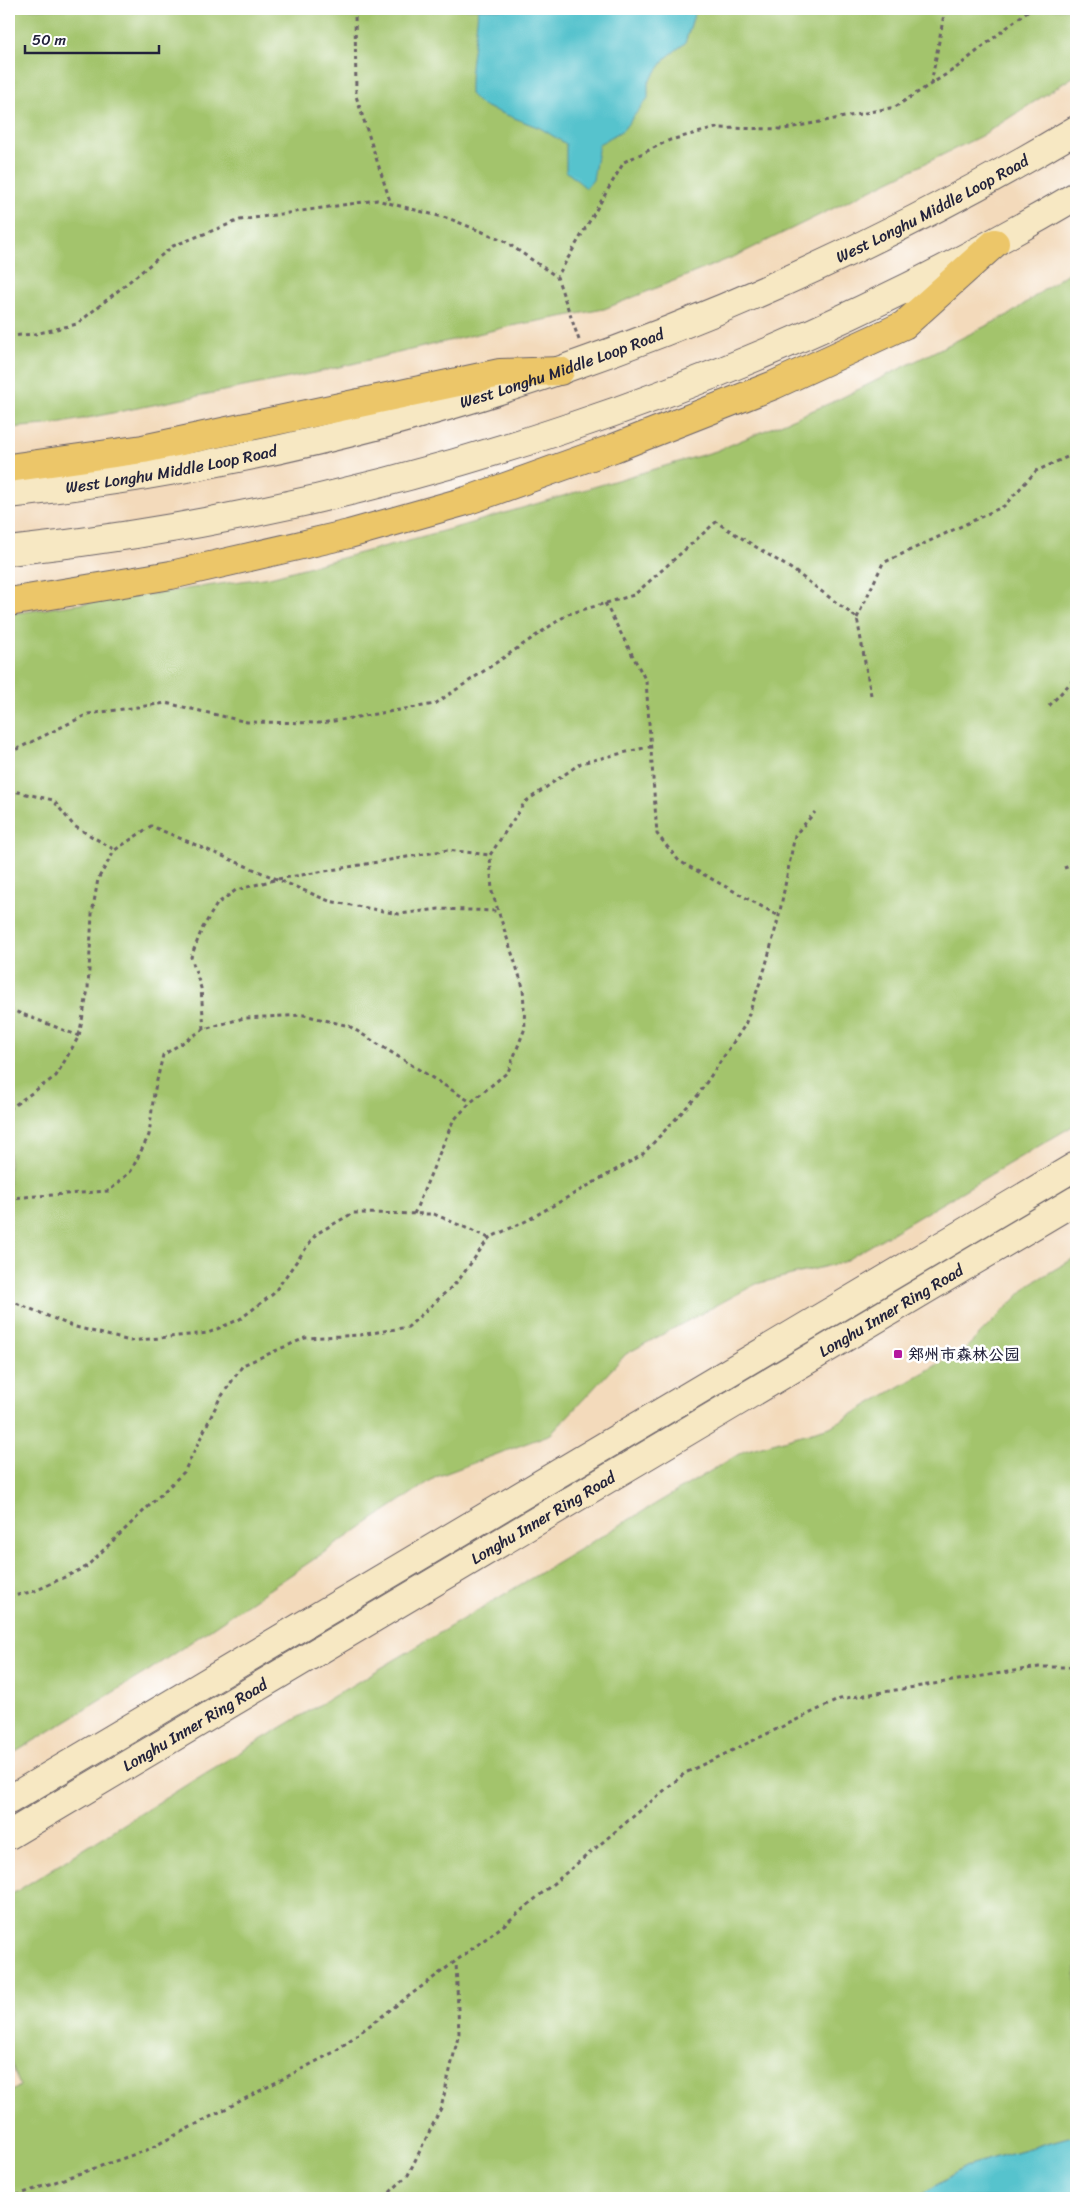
<svg xmlns="http://www.w3.org/2000/svg" width="1085" height="2207" font-family="Sriracha,'LXGW WenKai TC',sans-serif">
<style>
.green{fill:#a3c46c;stroke:#627354}
.water{fill:#56c3cd;stroke:#3c7284}
.lines{fill:none;stroke-linecap:round;stroke-linejoin:round}
.secondary-casing{stroke:#6b6268;stroke-width:30}
.highway-casing{stroke:#6b6268;stroke-width:30}
.path{stroke:#6b6268;stroke-width:3;stroke-dasharray:4 4;stroke-linecap:butt}
.secondary{stroke:#f7e8c3;stroke-width:28}
.highway{stroke:#ecc669;stroke-width:28}
.poi-dot{fill:#b5179e;stroke:#fff;stroke-width:2}
.labels{text-anchor:middle;dominant-baseline:central;stroke-width:5;stroke-linejoin:round;paint-order:stroke}
.street-label{font-size:16px;fill:#22223b;stroke:#fff}
.poi-label{font-size:16px;font-weight:bold;fill:#22223b;stroke:#fff;text-anchor:start}
</style>
<rect width="100%" height="100%" fill="#fff"/>
<filter id="ink" filterUnits="userSpaceOnUse"><feTurbulence type="fractalNoise" baseFrequency=".02" numOctaves="2"/><feDisplacementMap in="SourceGraphic" scale="10" xChannelSelector="R" yChannelSelector="G"/><feConvolveMatrix kernelMatrix="1 2 1 2 8 2 1 2 1" color-interpolation-filters="sRGB"/></filter>
<filter id="wash" filterUnits="userSpaceOnUse"><feTurbulence type="fractalNoise" baseFrequency=".0096" numOctaves="4" result="noise"/><feDisplacementMap in="SourceGraphic" scale="20" xChannelSelector="R" yChannelSelector="G"/><feGaussianBlur stdDeviation="1.12" result="paint"/><feColorMatrix in="noise" values="0 0 0 0 0 0 0 0 0 0 0 0 0 0 0 0 0 1.4 0 .05"/><feComposite in="paint" operator="in"/></filter>
<g filter="url(#wash)">
<rect width="100%" height="100%" fill="#f3dabb"/>
<path class="green" d="M9 9H1076V75L981 136 738 255 604 309 511 326 314 373 57 424 9 428Z
M1076 267V1124L843 1262 756 1284 626 1354 551 1434 436 1477 148 1671 9 1756V614L270 577 454 528 716 451 835 401 1010 314Z
M1076 1257V2135L972 2164 915 2198H9V2093L20 2086 9 2057V1896L207 1772 744 1451 830 1427 966 1348 1030 1284Z"/>
<path class="water" d="M478 9H696L685 43 666 58 648 83V98L623 130 599 144 593 180 586 188 566 171V144L540 128 481 105 470 94C469 66 476 38 478 9Z
M1076 2135V2198H915L972 2164Z"/>
</g>
<g filter="url(#ink)">
<g class="lines">
<defs>
<g id="secondary">
<path id="s1" d="M9 494C390 452 748 325 1076 130"/>
<path d="M9 551C384 510 751 388 1076 196"/>
<path d="M9 1800 1076 1166"/>
<path id="s2" d="M9 1835 1076 1200"/>
</g>
<path id="highway" d="M9 468 143 449 500 373 560 371
M9 602 171 575 349 534 466 501 614 448 774 385 904 325 995 243"/>
</defs>
<use href="#secondary" class="secondary-casing"/>
<use href="#highway" class="highway-casing"/>
<path class="path" d="M355 9 356 96 391 204
M931 84 945 9
M9 336 35 334 77 324 173 246 240 220 377 200 450 219 503 240 557 277
M579 340 557 277 624 162 670 140 716 128 784 129 895 107 956 68 1030 9
M605 603 646 681 657 834 679 861 779 916
M857 618 883 563 1004 506 1036 471 1076 453
M1049 706 1076 677
M9 753 88 714 166 703 247 722 322 723 435 704 568 614 634 595 716 522 793 570 857 618 871 695
M9 790 53 800 74 826 115 850
M1064 868 1076 864
M9 1009 79 1036
M204 1029 201 988 191 957 202 929 217 904 236 890 278 879 448 850 490 855
M9 1109 56 1076 79 1036 88 989 92 914 98 879 115 850 151 826 329 901 399 914 439 909 498 911
M9 1198 109 1191 131 1171 149 1135 154 1093 163 1055 204 1029 244 1018 304 1015 349 1026 471 1102
M414 1214 453 1121 471 1102 508 1072 525 1028 523 987 492 892 490 855 525 802 581 763 652 746
M9 1300 72 1326 130 1341 208 1333 240 1319 273 1294 316 1234 353 1213 434 1214 489 1238
M9 1597 35 1591 86 1567 184 1472 219 1400 243 1365 305 1338 360 1335 408 1327 458 1281 489 1238 526 1221 642 1155 698 1095 745 1025 765 968 779 916 795 835 815 812
M9 2198 147 2150 334 2052 504 1925 685 1773 840 1699 1039 1667H1076
M384 2198 408 2175 441 2108 459 2033 456 1962"/>
<use href="#secondary" class="secondary"/>
<use href="#highway" class="highway"/>
</g>
</g>
<rect class="poi-dot" x="893" y="1349" width="10" height="10" rx="2.5"/>
<g class="labels">
<g class="street-label">
<text stroke="none"><textPath href="#s1" startOffset="972">West Longhu Middle Loop Road</textPath></text>
<text stroke="none"><textPath href="#s1" startOffset="568">West Longhu Middle Loop Road</textPath></text>
<text stroke="none"><textPath href="#s1" startOffset="164">West Longhu Middle Loop Road</textPath></text>
<text stroke="none"><textPath href="#s2" startOffset="1026">Longhu Inner Ring Road</textPath></text>
<text stroke="none"><textPath href="#s2" startOffset="621">Longhu Inner Ring Road</textPath></text>
<text stroke="none"><textPath href="#s2" startOffset="216">Longhu Inner Ring Road</textPath></text>
</g>
<g class="poi-label">
<text x="908" y="1354">郑州市森林公园</text>
</g>
</g>
<rect width="1085" height="2207" fill="none" stroke="#fff" stroke-width="30"/>
<path d="M25 45v8h134v-8" fill="none" stroke="#22223b" stroke-width="2.5"/>
<text x="32" y="45" font-size="15" fill="#22223b" stroke="#ffffff" stroke-width="4" paint-order="stroke">50 m</text>
</svg>
